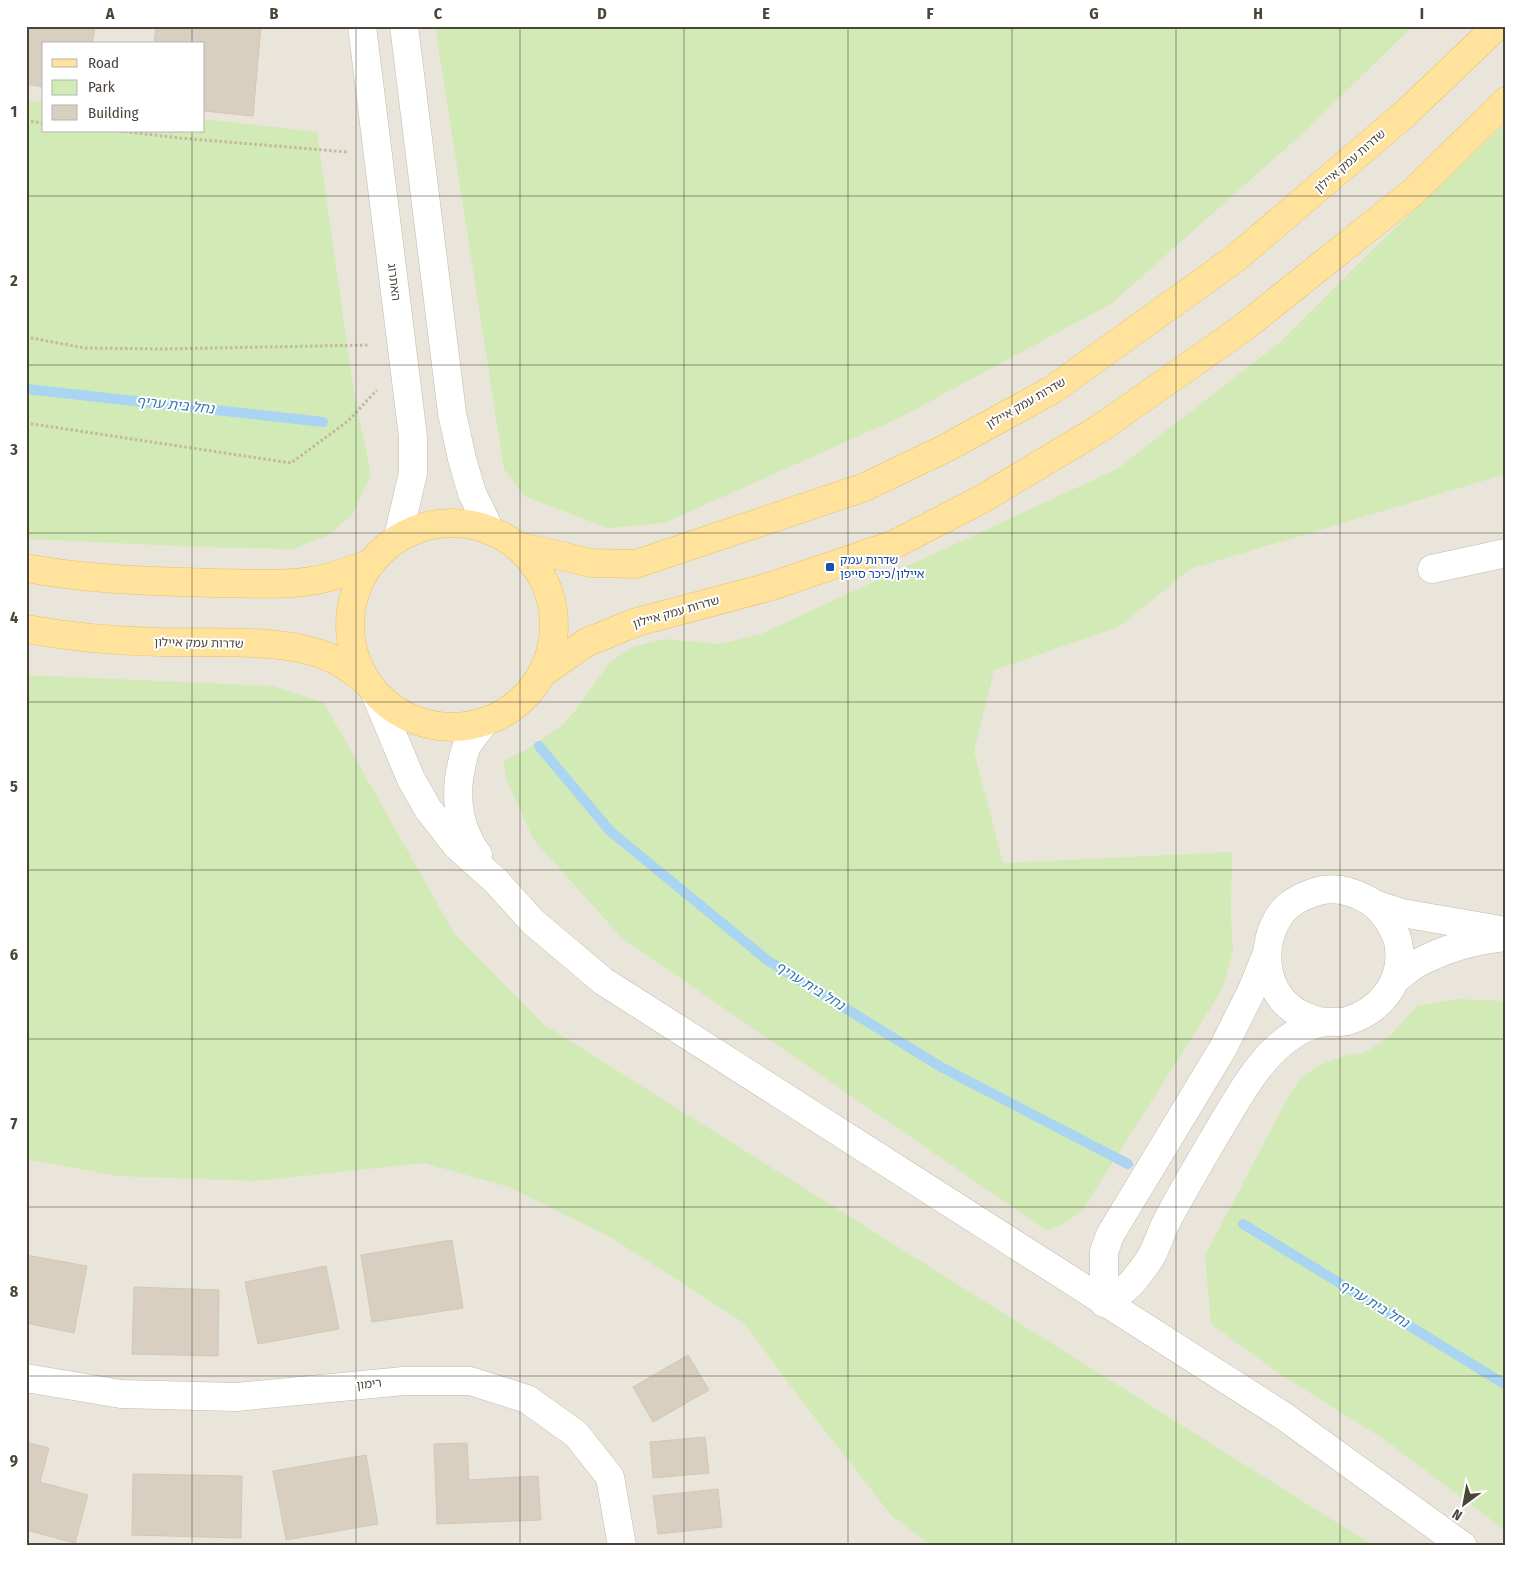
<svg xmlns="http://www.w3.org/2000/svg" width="1532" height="1572" font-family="'Fira Sans Condensed','Noto Sans Hebrew',sans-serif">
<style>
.residential{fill:#eae5da;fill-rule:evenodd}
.green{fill:#d2eab5}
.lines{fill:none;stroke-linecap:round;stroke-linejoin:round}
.stream{stroke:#a9d4f2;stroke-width:10}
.building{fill:#d8cfc1;stroke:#d3c7b4}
.minor-casing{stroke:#c2bbae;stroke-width:29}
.major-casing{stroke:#e6c16a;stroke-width:29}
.path{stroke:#c4b79f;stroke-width:3;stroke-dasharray:2.5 2.5;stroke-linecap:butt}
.minor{stroke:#fff;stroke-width:28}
.major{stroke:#ffe39c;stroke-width:28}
.grid{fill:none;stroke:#4b4439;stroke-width:1;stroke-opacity:0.55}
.transit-dot{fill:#1a4fb4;stroke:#fff;stroke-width:2}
.labels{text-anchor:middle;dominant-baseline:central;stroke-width:4;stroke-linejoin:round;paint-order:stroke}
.street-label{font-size:12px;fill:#4b4439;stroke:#fff}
.transit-label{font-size:12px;fill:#164399;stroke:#fff;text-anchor:start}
.water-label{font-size:14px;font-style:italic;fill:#2e7ab2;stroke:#fff}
.neatline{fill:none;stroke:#4b4439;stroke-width:2}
.grid-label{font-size:16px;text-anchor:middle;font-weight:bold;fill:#4b4439}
</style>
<rect width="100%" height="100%" fill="#f6f3ec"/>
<path class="residential" d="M26 26H1506V1546H26ZM44 44H204V131H44Z"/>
<path class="green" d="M435 26H1413L1303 133 1111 304 901 417 664 523 608 528 524 496 504 469Z
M26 100 44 102V131H204V119L317 132 354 392 371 475 352 515 328 535 294 549 201 547 26 539Z
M1506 123V474L1190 569 1119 627 994 670 974 751 1003 863 1232 852 1231 914 1233 951 1222 990 1083 1209 1065 1223 1047 1231 622 938 533 839 506 778 503 761 524 751 560 727 575 711 610 662 633 647 663 639 721 644 761 634 1117 469 1279 343 1368 254Z
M26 675 273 686 324 703 454 933 543 1024 1374 1546H932L891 1515 808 1409 744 1323 612 1238 509 1187 424 1163 256 1181 117 1176 26 1159Z
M1456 999 1506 1001V1531L1385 1440 1277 1372 1211 1324 1205 1256 1286 1101 1300 1079 1317 1066 1348 1055 1364 1053 1390 1036 1417 1006Z"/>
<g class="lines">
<path class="stream" d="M26 389 323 422
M539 746 610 831 767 960 941 1067 1128 1164
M1243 1224 1506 1385"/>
</g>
<path class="building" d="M26 26H95L92 44H44V87L26 84Z
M156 26H261L253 116 204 111V44H154Z
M452 1240 463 1308 372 1322 361 1255Z
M26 1255 87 1266 74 1333 26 1323Z
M326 1266 339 1329 258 1344 245 1282Z
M134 1287 219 1290 218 1356 132 1354Z
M688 1355 709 1390 653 1422 633 1387Z
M705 1437 709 1473 653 1478 650 1442Z
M26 1442 49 1448 40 1482 88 1495 75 1543 26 1530Z
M467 1443 469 1480 538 1476 541 1520 437 1524 434 1444Z
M366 1455 378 1524 286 1540 273 1471Z
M133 1474 242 1476 241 1538 132 1535Z
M718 1489 722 1527 658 1534 653 1496Z"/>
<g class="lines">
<defs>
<path id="minor" d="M362 26 413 437V473L398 537
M404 26 452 413 462 459 472 493 490 530
M1432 569 1506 553
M375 693 411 779 428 809 457 846 496 881 533 922 603 981 1285 1417 1463 1546
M478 855C458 827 454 796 462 763 463 759 464 753 466 748 470 739 478 731 484 723
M1374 904 1402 913 1506 931
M1396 979C1403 974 1410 967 1418 963 1444 949 1476 940 1505 937
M1104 1303C1114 1296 1128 1289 1135 1279 1141 1271 1149 1262 1153 1253 1159 1241 1162 1229 1169 1217 1186 1185 1205 1153 1224 1121 1240 1094 1257 1064 1282 1043 1293 1034 1309 1024 1324 1022 1332 1021 1340 1023 1347 1021 1380 1011 1403 983 1399 948 1398 932 1382 908 1368 900 1352 891 1333 886 1315 892 1303 896 1290 902 1282 912 1258 944 1263 994 1300 1014 1307 1018 1315 1020 1322 1022
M1104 1303V1252L1110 1235 1223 1048 1252 990 1267 953
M26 1378 121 1394 236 1397 404 1381H470L527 1399 576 1434 610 1477 622 1546"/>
<path id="major" d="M350 625a102 102 0 1 1 204 0a102 102 0 1 1-204 0Z
M518 546 591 563 636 564 865 487 946 448 1052 390 1236 258 1406 113 1497 26
M26 568C88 580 153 581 216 583 247 583 279 586 311 581 331 578 350 571 369 564
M26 629C70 637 115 641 159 642 212 644 290 636 337 661 347 666 356 674 365 680
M544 672 587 642 637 622 772 586 895 544 982 499 1099 429 1243 328 1412 193 1506 101"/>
</defs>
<use href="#minor" class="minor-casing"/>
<use href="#major" class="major-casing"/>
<path class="path" d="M26 121 44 123
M120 131 180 138 347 152
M26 337 85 348 161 349 370 345
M26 423 291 463 348 421 377 390"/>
<use href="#minor" class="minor"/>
<use href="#major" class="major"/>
</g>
<path class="grid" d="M192 26V44M356 26V1546M520 26V1546M684 26V1546M848 26V1546M1012 26V1546M1176 26V1546M1340 26V1546M192 131V1546M26 196H1506M26 365H1506M26 533H1506M26 702H1506M26 870H1506M26 1039H1506M26 1207H1506M26 1376H1506"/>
<rect class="transit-dot" x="825" y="562" width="10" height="10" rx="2.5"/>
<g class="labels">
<g class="street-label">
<text transform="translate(1350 161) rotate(-41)">שדרות עמק איילון</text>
<text transform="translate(394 282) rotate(83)">האתרוג</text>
<text transform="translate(1026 403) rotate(-30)">שדרות עמק איילון</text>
<text transform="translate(676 612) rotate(-16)">שדרות עמק איילון</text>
<text transform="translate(199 643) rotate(1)">שדרות עמק איילון</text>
<text transform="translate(369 1384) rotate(-6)">רימון</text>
</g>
<g class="transit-label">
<text x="840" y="560">שדרות עמק<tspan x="840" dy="14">איילון/כיכר סייפן</tspan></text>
</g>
<g class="water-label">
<text transform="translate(175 405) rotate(6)">נחל בית עריף</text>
<text transform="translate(810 986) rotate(32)">נחל בית עריף</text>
<text transform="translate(1374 1304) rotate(31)">נחל בית עריף</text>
</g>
</g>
<rect width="1532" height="1572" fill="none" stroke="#ffffff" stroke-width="55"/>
<rect x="42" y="42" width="162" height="90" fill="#ffffff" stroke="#b7b4b0"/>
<rect x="52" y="59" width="25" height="8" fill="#ffe39c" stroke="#b7b4b0"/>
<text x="88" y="68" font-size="15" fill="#4b4439">Road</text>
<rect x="52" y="80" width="25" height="15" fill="#d2eab5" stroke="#b7b4b0"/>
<text x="88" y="92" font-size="15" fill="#4b4439">Park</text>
<rect x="52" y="105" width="25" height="15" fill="#d8cfc1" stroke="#b7b4b0"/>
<text x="88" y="118" font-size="15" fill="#4b4439">Building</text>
<g transform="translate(1464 1504) rotate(212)" stroke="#ffffff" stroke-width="4" paint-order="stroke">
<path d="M0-4L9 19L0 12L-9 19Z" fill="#4b4439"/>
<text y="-8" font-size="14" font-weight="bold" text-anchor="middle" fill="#4b4439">N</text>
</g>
<rect x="28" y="28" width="1476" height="1516" class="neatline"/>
<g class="grid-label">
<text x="110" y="19">A</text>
<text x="274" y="19">B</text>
<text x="438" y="19">C</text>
<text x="602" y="19">D</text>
<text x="766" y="19">E</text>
<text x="930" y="19">F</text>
<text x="1094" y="19">G</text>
<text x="1258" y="19">H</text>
<text x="1422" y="19">I</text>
<text x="14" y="117">1</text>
<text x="14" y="286">2</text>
<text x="14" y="455">3</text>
<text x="14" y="623">4</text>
<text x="14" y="792">5</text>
<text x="14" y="960">6</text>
<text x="14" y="1129">7</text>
<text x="14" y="1297">8</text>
<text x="14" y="1466">9</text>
</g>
</svg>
